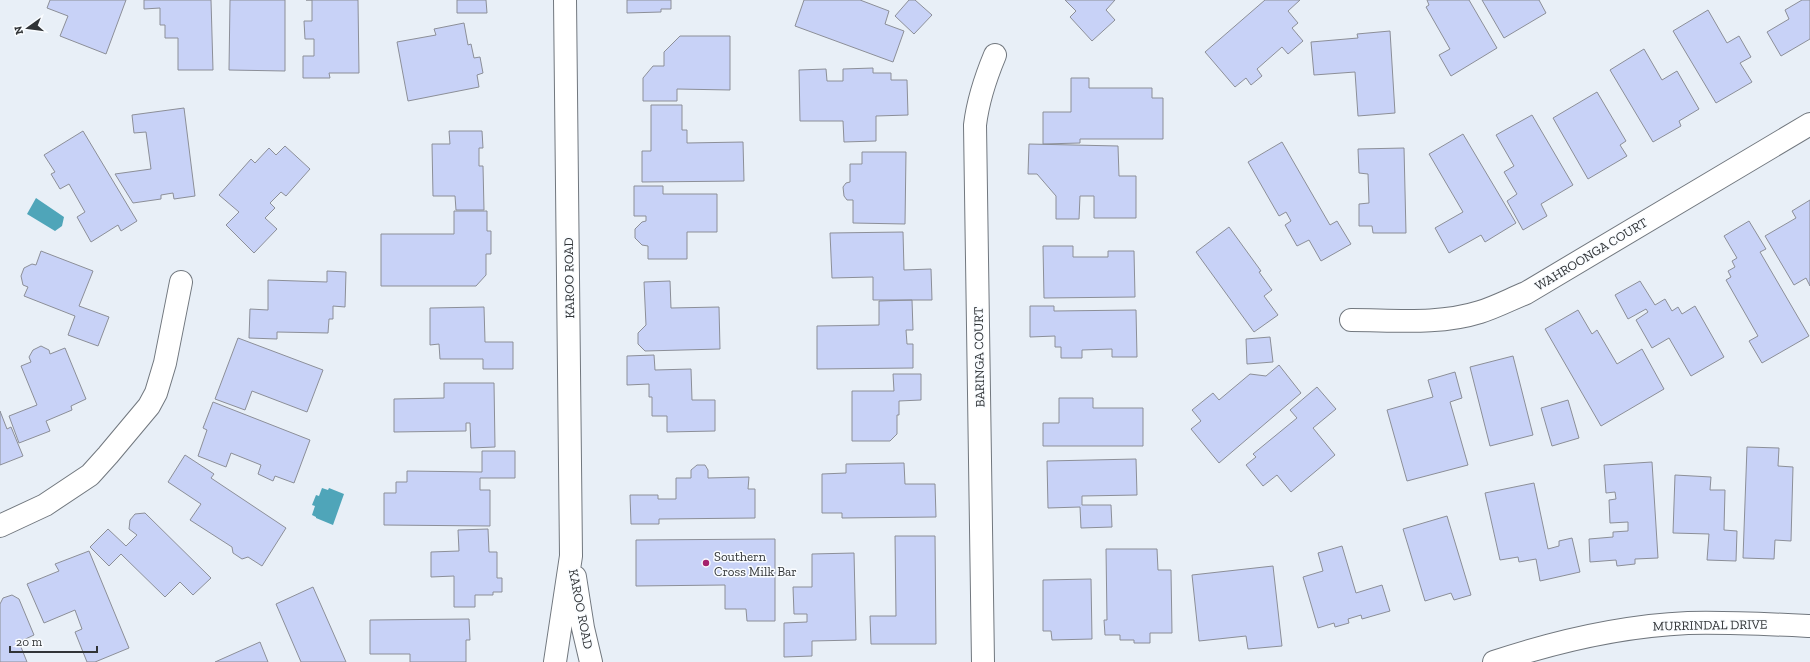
<svg xmlns="http://www.w3.org/2000/svg" width="1810" height="662" font-family="'Zilla Slab',serif">
<style>
.water{fill:#4fa5b9}
.building{fill:#c8d2f7;stroke:#8c8f98}
.lines{fill:none;stroke-linecap:round;stroke-linejoin:round}
.street-casing{stroke:#71777e;stroke-width:24}
.street{stroke:#fff;stroke-width:22}
.poi-dot{fill:#a5216d;stroke:#f9fcff;stroke-width:1.5}
.labels{text-anchor:middle;dominant-baseline:central;stroke-width:3;stroke-linejoin:round;paint-order:stroke}
.street-label{font-size:13px;fill:#313437;stroke:#f9fcff}
.poi-label{font-size:13px;fill:#313437;stroke:#f9fcff;text-anchor:start}
</style>
<rect width="100%" height="100%" fill="#e8eff7"/>
<path class="water" d="M36 198 64 217 62 226 55 231 27 214Z
M322 488 328 490 329 488 344 494 333 525 316 518V517L312 515 315 506 312 505 316 495 319 496Z"/>
<path class="building" d="M50 0H126L106 54 60 36 68 16 47 8Z
M144 0H211L213 70H178V38H165V25H160V8L144 9Z
M230 0H285V71L229 70Z
M306 0H358L359 73H329L330 78H303V56H314V39H305L304 21H312V0Z
M457 0H486L487 13H457Z
M627 0H671V9H661V12L627 13Z
M804 0H860L889 11 885 24 904 31 893 62 795 26Z
M909 0H915L932 15 914 34 895 16Z
M1065 0H1115L1106 10 1115 20 1092 41 1070 17 1076 11Z
M1265 0H1300L1288 11 1298 23 1292 28 1303 41 1288 54 1282 47 1257 69 1262 76 1251 85 1246 78 1235 87 1205 52Z
M1427 0H1469L1497 48 1451 76 1439 55 1450 49 1426 7 1429 5Z
M1482 0H1539L1546 13 1504 38Z
M1802 0H1810V39L1781 56 1767 32 1789 19 1785 10Z
M1708 10 1727 43 1739 36 1751 57 1740 63 1752 82 1716 103 1673 31Z
M464 23 468 45 471 44 474 58 480 57 483 73 477 75 479 87 408 101 397 42 436 35 434 29Z
M1390 31 1395 113 1358 116 1355 72 1314 75 1311 42 1358 38 1357 34Z
M680 36H730V90L677 89V101H643V78L653 66H664V52Z
M1644 49 1662 80 1677 71 1699 109 1679 121 1681 126 1653 142 1610 70Z
M873 68V73H891V80H907L908 115 876 116V141L844 142 843 121H800L799 70 826 69 827 81H843V69Z
M1071 78H1089V88H1152V98H1163V139H1080V143L1043 144V112H1071Z
M1597 92 1626 141 1620 145 1627 156 1588 179 1553 118Z
M651 105H682V130H687V143L743 142 744 181 642 182V151H651Z
M184 108 195 196 174 199 173 193 161 195V199L133 203 115 174 151 169 146 132 134 133 132 115Z
M1532 115 1573 185 1541 204 1547 216 1523 230 1507 201 1517 194 1504 172 1514 166 1496 135Z
M83 131 137 221 121 231 118 225 91 242 77 217 85 212 69 184 60 189 51 174 55 172 44 155Z
M449 131H482L483 148H479V166H483L484 210H456L455 196H433L432 144H450Z
M1463 134 1516 223 1485 242 1481 235 1449 253 1435 228 1463 212 1429 154Z
M1282 142 1330 225 1337 221 1351 244 1321 261 1309 240 1297 246 1285 225 1291 221 1286 212 1279 216 1248 162Z
M1029 144 1118 146 1119 176H1136V218H1094V196H1080L1079 219H1056V196L1037 174H1028Z
M285 146 310 169 286 196 281 192 270 203 275 208 265 218 277 229 254 253 226 225 239 212 219 195 251 159 255 163 269 148 276 155Z
M1404 148 1406 233H1373L1372 226H1359V204L1369 203 1368 174 1359 173 1358 149Z
M862 152H906L905 224 853 223V200H847L844 196 843 187 846 183 850 182V164H862Z
M634 186H663V194H717V232H687V259H648V246L642 245 635 238V229L642 222 646 221V216H634Z
M1810 200V286L1806 278 1794 285 1765 236 1796 218 1792 211Z
M454 211H487V231H491V254H486V275L476 286H381V234H454Z
M1749 221 1766 249 1760 252 1809 336 1762 363 1749 341 1758 336 1726 280 1731 277 1728 271 1735 267 1732 261 1737 258 1724 236Z
M1229 227 1261 271 1259 272 1272 290 1264 296 1278 315 1254 332 1196 252Z
M903 232 904 270 931 269 932 300H873V277L832 278 830 233Z
M1043 246H1073V257H1108V251H1134L1135 297 1044 298Z
M41 251 93 271 79 306 109 317 98 346 68 335 75 316 24 296 28 287 23 285 21 276 24 268 32 264 36 265Z
M327 271 346 272 345 307 333 306V319H329L328 333 277 332V339L249 338 250 309 268 310V280L327 282Z
M670 281 671 308 719 307 720 349 645 351 638 344V333L646 325 644 282Z
M1640 281 1655 305 1665 299 1672 311 1678 307 1682 314 1695 306 1724 357 1691 376 1669 338 1652 348 1636 320 1648 312 1646 309 1628 319 1615 295Z
M912 300 913 330H906L907 344H913V368L817 369V326L879 325V301Z
M1030 306H1054V311L1136 310 1137 357H1112V349L1082 350V358H1061V347H1055V336L1030 337Z
M484 307 485 342H513V369H483V359H440L439 344 430 345V308Z
M1578 310 1592 334 1597 330 1617 364 1642 349 1664 389 1601 426 1545 329Z
M1270 337 1273 362 1247 364 1246 339Z
M238 338 323 370 307 412 252 391 245 410 215 399Z
M41 346 49 350 50 354 65 348 86 399 71 406 72 410 46 421 50 431 19 443 9 416 37 405 21 366 31 362 29 357 33 350Z
M654 355 655 370 691 369 692 400H715V431L667 432V416H652V397H649V384L627 385V356Z
M1513 356 1533 435 1490 446 1470 367Z
M1279 365 1301 393 1219 463 1191 429 1201 421 1192 410 1213 393 1219 400 1250 374 1266 376Z
M1455 372 1462 398 1450 402 1468 465 1407 481 1387 410 1433 397 1428 380Z
M893 374H921V400L899 401V415H897V434L890 441H852V391H894Z
M444 383H494L495 447 471 448 470 423H466V431L394 432V399L444 398Z
M1317 387 1336 409 1313 428 1335 455 1291 492 1277 475 1263 486 1246 465 1256 457 1253 454 1297 418 1290 410Z
M1059 398H1093V408H1143V446H1043V423H1059Z
M1568 400 1579 438 1552 446 1541 408Z
M213 402 310 440 294 483 275 476 273 481 258 474 261 465 231 453 226 467 198 456 207 430 203 428Z
M0 411 7 429 11 427 23 456 0 465Z
M1747 447 1779 448 1778 466 1793 467 1791 541 1775 540 1774 559 1743 558Z
M482 451H515V478H480V490H490V526L384 525V493H396V482H407V471L482 472Z
M185 455 214 474 211 478 286 528 262 566 248 557 242 559 233 553 232 547 190 520 201 504 168 482Z
M1136 459 1137 495 1082 496V505H1111L1112 527 1081 528 1080 507 1048 508 1047 461Z
M1652 462 1658 558 1635 559V564L1617 566 1616 560 1590 562 1589 539 1613 537V532L1628 531V522L1610 523 1609 500 1616 499 1615 492 1606 493 1604 465Z
M904 463 905 484H935L936 517 842 518V513H822V474L846 473V464Z
M697 465H705L708 470V478L749 477 748 489H755V518L659 519V524H631L630 495H658V499H676V478H691V470Z
M1675 475 1711 477 1710 490H1725L1724 530 1737 531 1736 561 1707 560 1709 534 1673 533Z
M1534 483 1548 549 1559 546V541L1572 538 1580 572 1540 581 1536 559 1519 562 1518 557 1500 560 1485 493Z
M145 513 211 578 193 595 180 582 165 597 121 554 109 566 90 547 108 529 126 546 137 535 129 529 130 520 135 514Z
M1447 516 1471 595 1454 600 1451 593 1425 601 1403 529Z
M488 529 489 552H497V578H502V592H493V595H475V607H454V576L431 577V552L459 551 458 530Z
M895 536H935L936 644H871L870 616H896Z
M775 539V621H747L746 609H725V585L636 586V540Z
M1342 546 1356 593 1382 585 1390 611 1362 619 1361 615 1348 619 1349 623 1335 627 1334 623 1318 628 1303 577 1323 571 1318 553Z
M1106 549H1157L1158 570H1171L1172 633H1150V643H1134V640H1120V635H1105L1104 620H1107Z
M89 551 129 648 95 662H87L75 632 82 629 75 610 44 623 27 584 59 571 55 564Z
M854 553 856 640 812 641V656L784 657V623L807 622V614H794L793 587H812V554Z
M1273 566 1282 646 1248 649 1246 636 1199 641 1192 575Z
M1091 579 1092 639 1052 640 1051 631H1043V580Z
M313 587 346 662H301L276 604Z
M12 595 19 599 34 635 19 642 27 662H0V604L3 598Z
M469 619 470 640H466V662H410V654H370V620Z
M260 642 268 662H215Z"/>
<g class="lines">
<defs>
<path id="street" d="M1351 320C1394 320 1439 325 1480 312 1496 307 1511 299 1526 293L1810 124
M0 526 45 505 90 475 108 455 149 406 156 393 165 363 181 282
M575 577 583 628 591 662
M555 662 571 556 565 0
M983 662 975 125C978 100 985 79 995 55
M1494 662C1557 641 1622 626 1688 623 1729 622 1769 624 1810 626"/>
</defs>
<use href="#street" class="street-casing"/>
<use href="#street" class="street"/>
</g>
<circle class="poi-dot" cx="706" cy="563" r="4"/>
<g class="labels">
<g class="street-label">
<text transform="translate(1591 254) rotate(-31)">WAHROONGA COURT</text>
<text transform="translate(569 278) rotate(-91)">KAROO ROAD</text>
<text transform="translate(979 357) rotate(-91)">BARINGA COURT</text>
<text transform="translate(581 609) rotate(79)">KAROO ROAD</text>
<text transform="translate(1710 625) rotate(-1)">MURRINDAL DRIVE</text>
</g>
<g class="poi-label">
<text x="714" y="556">Southern<tspan x="714" dy="15">Cross Milk Bar</tspan></text>
</g>
</g>
<g transform="translate(28 28) rotate(256)" stroke="#f9fcff" stroke-width="3" paint-order="stroke">
<path d="M0-3L7 15L0 10L-7 15Z" fill="#313437"/>
<text y="-6" font-size="11" font-weight="bold" text-anchor="middle" fill="#313437">N</text>
</g>
<path d="M10 646v6h87v-6" fill="none" stroke="#313437" stroke-width="2"/>
<text x="16" y="646" font-size="12" fill="#313437" stroke="#f9fcff" stroke-width="3" paint-order="stroke">20 m</text>
</svg>
